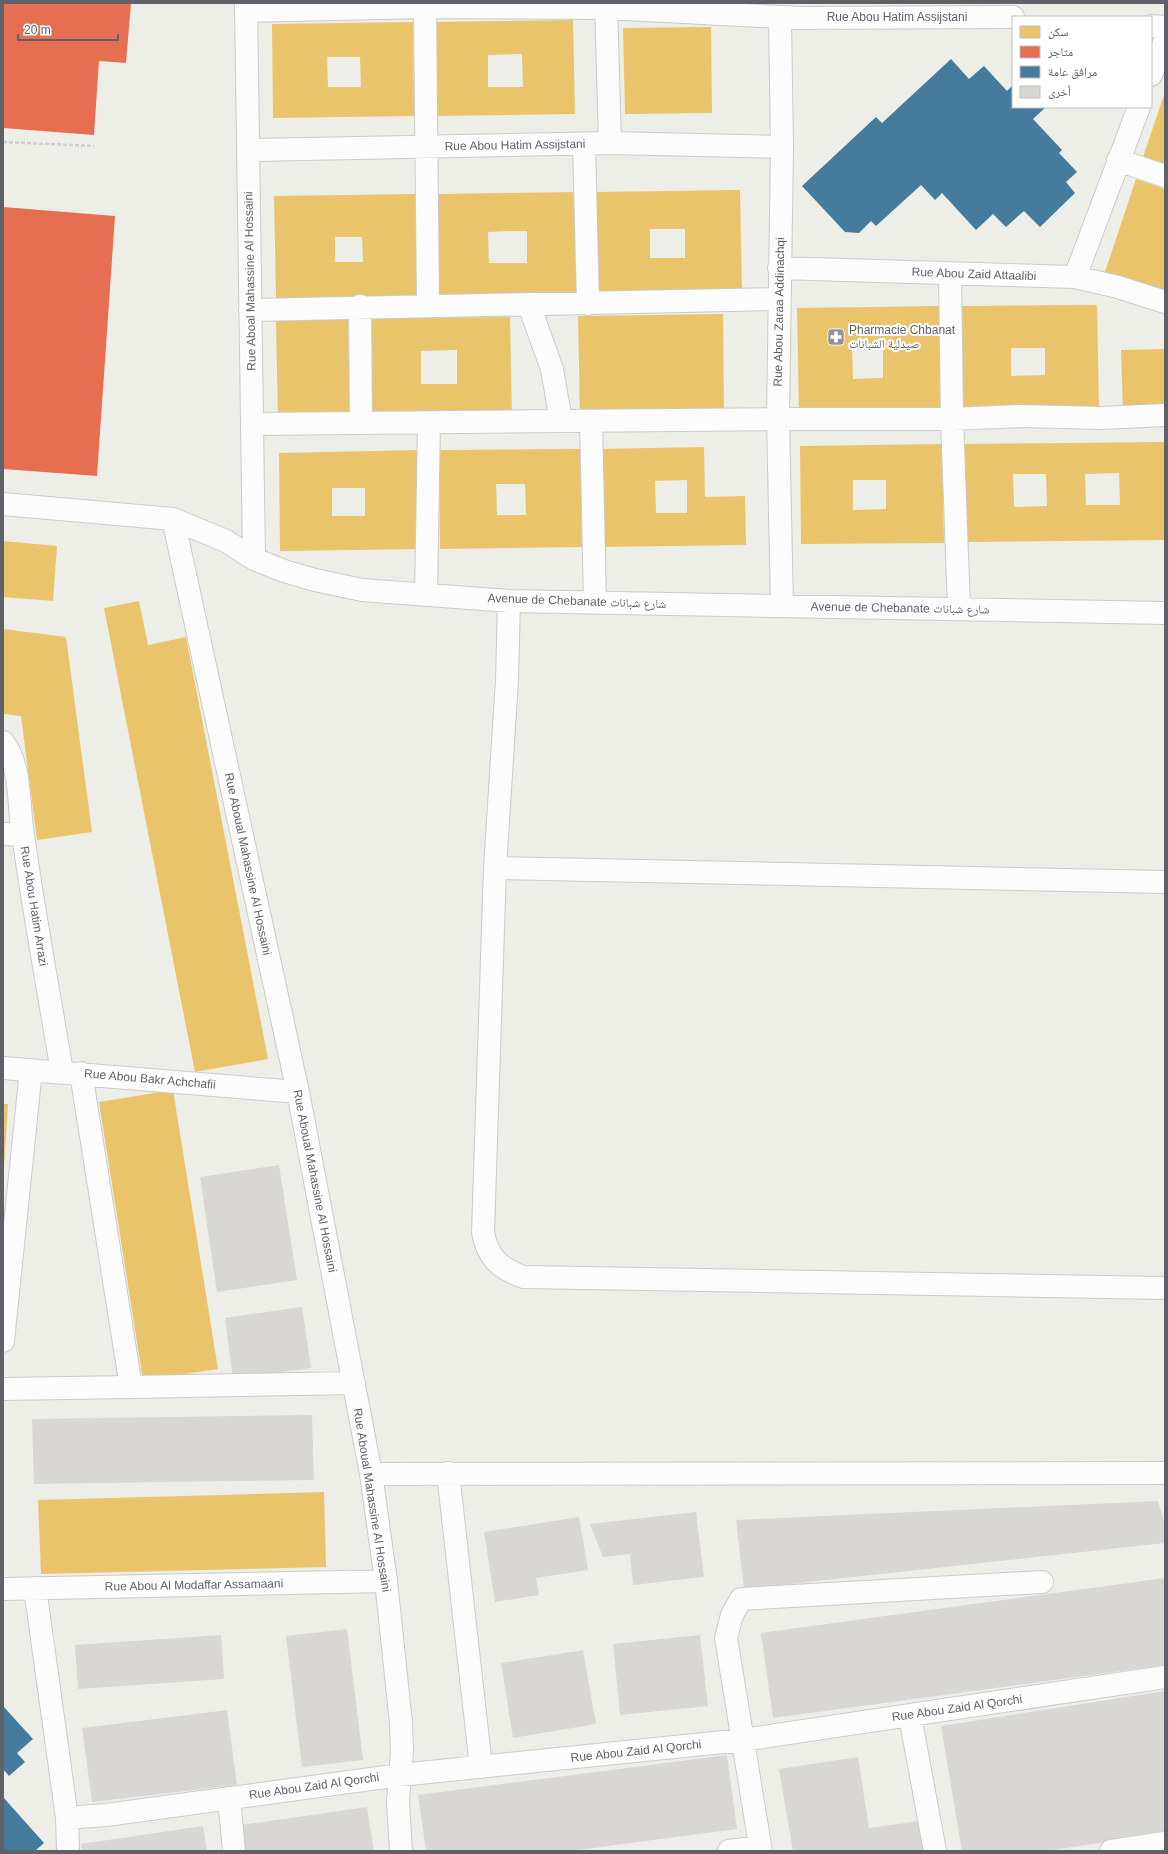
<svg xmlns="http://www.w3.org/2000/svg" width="1168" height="1854" font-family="Helvetica,'Noto Naskh Arabic',sans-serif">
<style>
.homes{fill:#e9c46a;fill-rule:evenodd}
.shops{fill:#e76f51}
.public{fill:#457b9d}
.building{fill:#d8d7d4}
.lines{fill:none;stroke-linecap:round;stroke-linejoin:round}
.minor-casing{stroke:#cacaca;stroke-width:24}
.path{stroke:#ccd0ce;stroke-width:2.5;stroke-dasharray:4 2;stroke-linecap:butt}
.minor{stroke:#fcfcfc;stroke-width:22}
.labels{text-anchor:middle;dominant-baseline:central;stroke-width:4;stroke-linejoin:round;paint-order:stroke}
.street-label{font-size:12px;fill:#5e6167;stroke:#fff}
.poi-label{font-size:12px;fill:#5e6167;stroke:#fff;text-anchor:start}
</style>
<rect width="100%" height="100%" fill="#eeeee9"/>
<path class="homes" d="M573 20 575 114 433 116 432 22ZM522 54 523 87H488V55Z
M413 22 414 116 273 118 272 24ZM327 57H360L361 87H328Z
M711 27 712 113 625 114 623 28Z
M1165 92V165L1143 157Z
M1136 179 1165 189V292L1105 272Z
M740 190 742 293 595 295 593 192ZM650 229H685V258H650Z
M576 192 578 295 436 296 434 194ZM509 231H527V263H489L488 232Z
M416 194 418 297 276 298 274 196ZM335 237H362L363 262H335Z
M1097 305 1099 411 961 413 959 306ZM1011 348H1045V375L1011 376Z
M940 306 941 413 799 414 797 308ZM852 349H883V378L853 379Z
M723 314 724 418 580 419 578 316Z
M510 317 512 420 367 422 365 318ZM457 350V384H421V351Z
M348 319 350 422 278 423 276 320Z
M1165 349V410L1123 411 1121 350Z
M1165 442V540L963 542 961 444ZM1119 473 1120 505H1086L1085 474ZM1013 474H1046L1047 506 1014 507Z
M942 444 944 543 801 544 800 446ZM853 480H886V509L853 510Z
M704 447 705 497 745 496 746 545 599 547 597 449ZM687 480V513H656L655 481Z
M581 449 582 547 440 549 439 450ZM496 484H525L526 515H497Z
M420 450 422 549 280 551 279 453ZM332 488H365V516H332Z
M3 541 57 546 53 601 3 597Z
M139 601 148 645 186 637 268 1059 195 1072 104 608Z
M3 629 66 637 92 832 37 840 21 716 3 714Z
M173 1090 218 1369 143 1380 99 1102Z
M3 1104H8L4 1168H3Z
M324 1492 326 1567 41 1574 38 1500Z"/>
<path class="shops" d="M3 3H131L126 63 99 61 94 135 3 128Z
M3 207 115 216 97 476 3 469Z"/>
<path class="public" d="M951 59 969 79 984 66 1007 91 1013 85V107H1046L1033 119 1062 150 1059 153 1077 172 1066 182 1075 193 1040 227 1024 211 1006 227 993 214 976 230 942 193 935 200 921 185 876 226 871 221 859 233 845 232 802 186 876 117 882 123Z
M3 1706 33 1739 17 1753 25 1762 9 1776 3 1769Z
M3 1797 44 1843 35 1851H3Z"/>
<path class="building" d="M279 1165 297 1280 217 1292 200 1177Z
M302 1307 311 1368 233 1379 225 1318Z
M312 1415 314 1480 34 1484 32 1419Z
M1158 1501 1165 1525V1543L744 1589 736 1520Z
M696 1512 704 1577 633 1585 630 1554 603 1557 590 1524Z
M579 1517 588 1570 536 1578 539 1595 495 1602 484 1532Z
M1165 1578V1665L773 1718 761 1633Z
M347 1629 363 1760 302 1767 286 1636Z
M221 1635 224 1679 78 1689 75 1645Z
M700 1635 708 1706 620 1715 613 1644Z
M583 1650 596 1724 513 1738 501 1663Z
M1165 1691V1833L1046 1851H962L941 1726Z
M227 1710 237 1785 92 1802 82 1728Z
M727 1755 737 1829 570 1851H426L418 1795Z
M858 1757 869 1828 918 1821 923 1851H793L779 1769Z
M367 1807 374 1851H245L241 1825Z
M203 1826 207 1851H82L81 1844Z"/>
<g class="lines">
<defs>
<path id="minor" d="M246 3 254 559
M606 3 610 143
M425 7 428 306
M246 11 425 7 607 8 800 18 1013 17
M780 18 782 147 778 419 782 606
M1151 26 1165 27
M1151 75 1165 40
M584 144 588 304
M248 150 610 143 782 147
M1118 160 1165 176
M779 268 1075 277 1118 287 1165 302
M950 274 952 419 959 609
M1075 277 1139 107
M529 305 552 369 561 421
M360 306 361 423
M250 310 778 299
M591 421 595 602
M252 424 778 419H952L1021 416 1101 418 1165 415
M3 504 173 519 226 541 254 559 284 571 315 580 362 590 509 601 1165 613
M173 519 298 1092 371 1474 386 1581 401 1723 402 1751 398 1802 401 1851
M426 595 429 423
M509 601 507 680 495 868 483 1232C487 1257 500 1269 524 1277L1165 1288
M3 742C22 767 18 805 23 835 34 914 49 993 62 1072
M3 834 22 835
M495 868 1165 882
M3 1068 298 1092
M3 1341 31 1070
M131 1387 354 1383
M3 1389 131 1387 81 1073
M448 1473 481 1767
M371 1474 1165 1473
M35 1588 67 1818
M3 1589 386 1581
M910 1716 935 1851
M229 1798 234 1851
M68 1851 67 1818 106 1815 400 1775 743 1740 1165 1677
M729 1851 760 1847
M761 1851 726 1638 732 1615 741 1599 1042 1582
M1111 1851 1165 1843"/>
</defs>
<use href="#minor" class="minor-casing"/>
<path class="path" d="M3 142 94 146"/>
<use href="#minor" class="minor"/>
</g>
<defs>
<symbol id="pharmacy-square" viewBox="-11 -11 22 22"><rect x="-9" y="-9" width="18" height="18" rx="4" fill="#909294" stroke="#fff"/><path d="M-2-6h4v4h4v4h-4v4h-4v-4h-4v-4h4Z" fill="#fff"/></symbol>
</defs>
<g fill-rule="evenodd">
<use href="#pharmacy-square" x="826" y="327" width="20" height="20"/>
</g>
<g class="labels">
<g class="street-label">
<text x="897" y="17">Rue Abou Hatim Assijstani</text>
<text transform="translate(515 145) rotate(-1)">Rue Abou Hatim Assijstani</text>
<text transform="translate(974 274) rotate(2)">Rue Abou Zaid Attaalibi</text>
<text transform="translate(250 281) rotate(-91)">Rue Aboal Mahassine Al Hossaini</text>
<text transform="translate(779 312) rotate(-89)">Rue Abou Zaraa Addinachqi</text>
<text transform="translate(577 601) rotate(2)">Avenue de Chebanate شارع شبانات</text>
<text transform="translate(900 608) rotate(1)">Avenue de Chebanate شارع شبانات</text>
<text transform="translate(248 864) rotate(78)">Rue Aboual Mahassine Al Hossaini</text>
<text transform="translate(34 906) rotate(81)">Rue Abou Hatim Arrazi</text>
<text transform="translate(150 1079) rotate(5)">Rue Abou Bakr Achchafii</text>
<text transform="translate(315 1181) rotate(79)">Rue Aboual Mahassine Al Hossaini</text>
<text transform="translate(372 1500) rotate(81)">Rue Aboual Mahassine Al Hossaini</text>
<text transform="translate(194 1585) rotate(-1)">Rue Abou Al Modaffar Assamaani</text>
<text transform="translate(957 1708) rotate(-8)">Rue Abou Zaid Al Qorchi</text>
<text transform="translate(636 1751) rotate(-6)">Rue Abou Zaid Al Qorchi</text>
<text transform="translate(314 1786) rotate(-8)">Rue Abou Zaid Al Qorchi</text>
</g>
<g class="poi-label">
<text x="849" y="330">Pharmacie Chbanat<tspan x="849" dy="14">صيدلية الشبانات</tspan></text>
</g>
</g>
<rect width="1168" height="1854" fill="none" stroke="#5e6167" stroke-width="8"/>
<rect x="1012" y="16" width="140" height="92" fill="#ffffff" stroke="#bfc0c2"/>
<rect x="1020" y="26" width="20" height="12" fill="#e9c46a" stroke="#bfc0c2"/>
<text x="1048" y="36" font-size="12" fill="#5e6167">سكن</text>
<rect x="1020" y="46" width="20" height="12" fill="#e76f51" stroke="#bfc0c2"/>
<text x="1048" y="56" font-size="12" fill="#5e6167">متاجر</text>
<rect x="1020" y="66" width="20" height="12" fill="#457b9d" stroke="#bfc0c2"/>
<text x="1048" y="76" font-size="12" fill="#5e6167">مرافق عامة</text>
<rect x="1020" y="86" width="20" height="12" fill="#d8d7d4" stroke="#bfc0c2"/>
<text x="1048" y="96" font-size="12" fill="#5e6167">أخرى</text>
<path d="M18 34v6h100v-6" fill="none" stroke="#5e6167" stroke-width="2"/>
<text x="24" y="34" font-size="12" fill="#5e6167" stroke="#ffffff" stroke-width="3" paint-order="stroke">20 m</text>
</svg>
